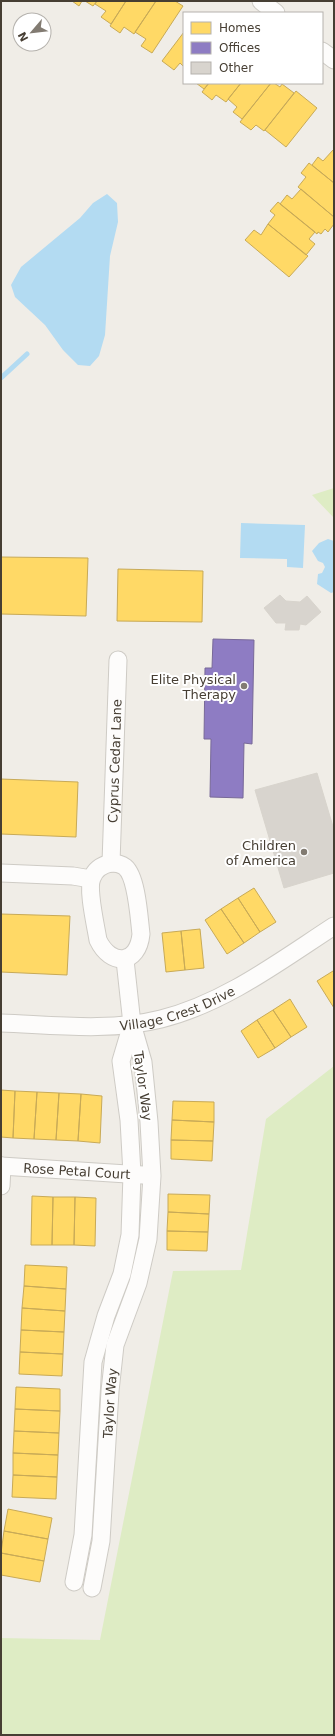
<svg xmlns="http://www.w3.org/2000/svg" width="335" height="1736" font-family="'DejaVu Sans',sans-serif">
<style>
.green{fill:#deecc4}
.water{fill:#b3dbf2}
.homes{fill:#ffd966;stroke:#c8aa57}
.offices{fill:#8e7cc3;stroke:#786998}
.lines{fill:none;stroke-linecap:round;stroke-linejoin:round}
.stream{stroke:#b3dbf2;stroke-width:5}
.building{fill:#d8d4ce;stroke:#d8d4cd}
.minor-casing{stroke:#cecbc5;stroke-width:19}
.minor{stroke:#fdfcfb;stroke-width:17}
.poi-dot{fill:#827b72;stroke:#fff;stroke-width:1.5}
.labels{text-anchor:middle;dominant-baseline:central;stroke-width:4;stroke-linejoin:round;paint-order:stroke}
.poi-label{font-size:13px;fill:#463e33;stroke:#fff;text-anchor:end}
.street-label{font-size:13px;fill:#463e33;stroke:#fff}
</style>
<rect width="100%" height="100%" fill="#f0ede7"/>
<path class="green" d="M334 488V518L312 495Z
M334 1066V1735H1V1638L100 1640 173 1271 241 1270 266 1119Z"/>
<path class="water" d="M107 194 117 203 118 222 110 256 105 335 99 356 90 366 78 365 63 350 45 325 15 297 11 285 21 267 80 218 93 203Z
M241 523 305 525 303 568 287 567V559L240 558Z
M328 539 334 541V592L331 593 317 584 318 574 322 573 325 567 323 563 318 561 312 551 319 543Z"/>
<path class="homes" d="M72 1H82L79 6Z
M85 1H97L93 6Z
M97 1H126L111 24 101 17 106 11 95 4Z
M126 1H156L134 34 124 27 120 33 110 26Z
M156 1H175L183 6 152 53 141 46 146 39 135 32Z
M184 32V67L180 63 174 70 162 61Z
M196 83H209L204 89Z
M209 83H241L226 102 216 95 212 100 202 92Z
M241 83H271L242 119 233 112 237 107 228 99Z
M271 83H274L280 87 282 84 294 93 264 131 256 125 251 130 240 122Z
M296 91 317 108 286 147 265 130Z
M333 150 334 151V183L312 165 318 157 323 161Z
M309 163 334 183V217L298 187 306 177 301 173Z
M301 189 334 217V224L328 232 325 229 321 234 318 232 317 234 280 204 287 195 292 199Z
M278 202 315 232 309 239 315 244 306 255 268 224 275 215 270 211Z
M268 224 308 256 289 277 245 240 254 230 261 235Z
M1 557 88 558 86 616 1 614Z
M118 569 203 571 202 622 117 621Z
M1 779 78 782 76 837 1 834Z
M254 888 276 922 260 932 238 898Z
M238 898 260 932 244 943 221 909Z
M221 909 244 943 227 954 205 920Z
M1 914 70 916 67 975 1 972Z
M200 929 204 968 185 970 181 931Z
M181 931 185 970 166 972 162 933Z
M333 971 334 973V1008L317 981Z
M290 999 307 1027 291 1037 273 1010Z
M273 1010 291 1037 275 1048 257 1020Z
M257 1020 275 1048 258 1058 241 1031Z
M1 1090 15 1091 13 1138 1 1137Z
M15 1091 37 1092 34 1139 13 1138Z
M37 1092 59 1093 56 1140 34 1139Z
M59 1093 81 1094 78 1141 56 1140Z
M81 1094 102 1096 100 1143 78 1141Z
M173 1101 214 1102V1122L172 1120Z
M172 1120 214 1122 213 1141 171 1140Z
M171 1140 213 1141 212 1161 171 1159Z
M168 1194 210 1195 209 1214 168 1212Z
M32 1196 53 1197 52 1245H31Z
M53 1197H75L74 1245H52Z
M75 1197 96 1198 95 1246 74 1245Z
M168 1212 209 1214 208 1232 167 1231Z
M167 1231 208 1232 207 1251 167 1250Z
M25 1265 67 1267 66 1289 24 1286Z
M24 1286 66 1289 65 1311 22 1308Z
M22 1308 65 1311 64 1332 21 1330Z
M21 1330 64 1332 63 1354 20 1352Z
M20 1352 63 1354 62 1376 19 1374Z
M16 1387 60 1389V1411L15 1409Z
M15 1409 60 1411 59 1433 14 1431Z
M14 1431 59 1433 58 1455 13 1453Z
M13 1453 58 1455 57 1477 13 1475Z
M13 1475 57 1477 56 1499 12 1497Z
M8 1509 52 1518 48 1539 4 1531Z
M4 1531 48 1539 44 1561 1 1553Z
M1 1553 44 1561 40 1582 1 1575Z"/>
<path class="offices" d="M213 639 254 640 252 744 244 743 243 798 210 797 211 739H204L205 668H212Z"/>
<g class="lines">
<path class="stream" d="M1 378 27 354"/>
</g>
<path class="building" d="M280 595 286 601 300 602 307 596 321 612 306 625 300 624 299 630H285L286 623H276L264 608Z
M317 773 334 830V873L284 888 255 790Z"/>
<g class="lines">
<defs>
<g id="minor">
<path d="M261 1 276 13"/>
<path d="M322 51 334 60"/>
<path d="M111 863C116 863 121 864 125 867 137 877 139 918 141 934 138 965 111 967 98 940 96 927 87 889 92 878 95 869 102 865 111 863Z"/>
<path id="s1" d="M111 863 118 660"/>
<path d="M1 873 73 876 91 879"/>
<path id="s2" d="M1 1023C54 1025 109 1032 161 1019 225 1003 280 961 334 926"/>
<path id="s3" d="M1 1166 143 1175"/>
<path d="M1 1186 2 1166"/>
<path d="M74 1582 83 1535 93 1362 106 1316 122 1274 130 1235 132 1174 129 1120 121 1061 132 1024"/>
<path id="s4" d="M92 1588 101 1541 110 1391 115 1345 138 1283 148 1239 152 1176 149 1122 143 1062 132 1024 125 960"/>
</g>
</defs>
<use href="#minor" class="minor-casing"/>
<use href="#minor" class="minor"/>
</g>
<g class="poi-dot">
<circle cx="244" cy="686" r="4"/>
<circle cx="304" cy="852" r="4"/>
</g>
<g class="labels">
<g class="poi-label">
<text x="236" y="679">Elite Physical<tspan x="236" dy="15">Therapy</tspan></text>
<text x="296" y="845">Children<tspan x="296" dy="15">of America</tspan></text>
</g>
<g class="street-label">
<text stroke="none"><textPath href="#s1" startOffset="102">Cyprus Cedar Lane</textPath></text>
<text stroke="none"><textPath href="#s2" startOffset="179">Village Crest Drive</textPath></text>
<text transform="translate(143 1086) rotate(82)">Taylor Way</text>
<text stroke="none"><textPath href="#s3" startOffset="76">Rose Petal Court</textPath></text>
<text stroke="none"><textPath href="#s4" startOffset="186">Taylor Way</textPath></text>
</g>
</g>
<rect width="335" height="1736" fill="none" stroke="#463e33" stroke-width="4"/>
<rect x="183" y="12" width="140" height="72" fill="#ffffff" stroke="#b5b2ad"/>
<rect x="191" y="22" width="20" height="12" fill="#ffd966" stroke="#b5b2ad"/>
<text x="219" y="32" font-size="12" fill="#463e33">Homes</text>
<rect x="191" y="42" width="20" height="12" fill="#8e7cc3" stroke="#b5b2ad"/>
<text x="219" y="52" font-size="12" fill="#463e33">Offices</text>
<rect x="191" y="62" width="20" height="12" fill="#d8d4ce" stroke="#b5b2ad"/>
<text x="219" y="72" font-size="12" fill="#463e33">Other</text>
<g transform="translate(32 32) rotate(242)"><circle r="19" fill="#ffffff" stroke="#b5b2ad"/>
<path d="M0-3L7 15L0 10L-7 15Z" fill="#827b72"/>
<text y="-6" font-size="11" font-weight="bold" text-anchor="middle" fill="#463e33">N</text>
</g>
</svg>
